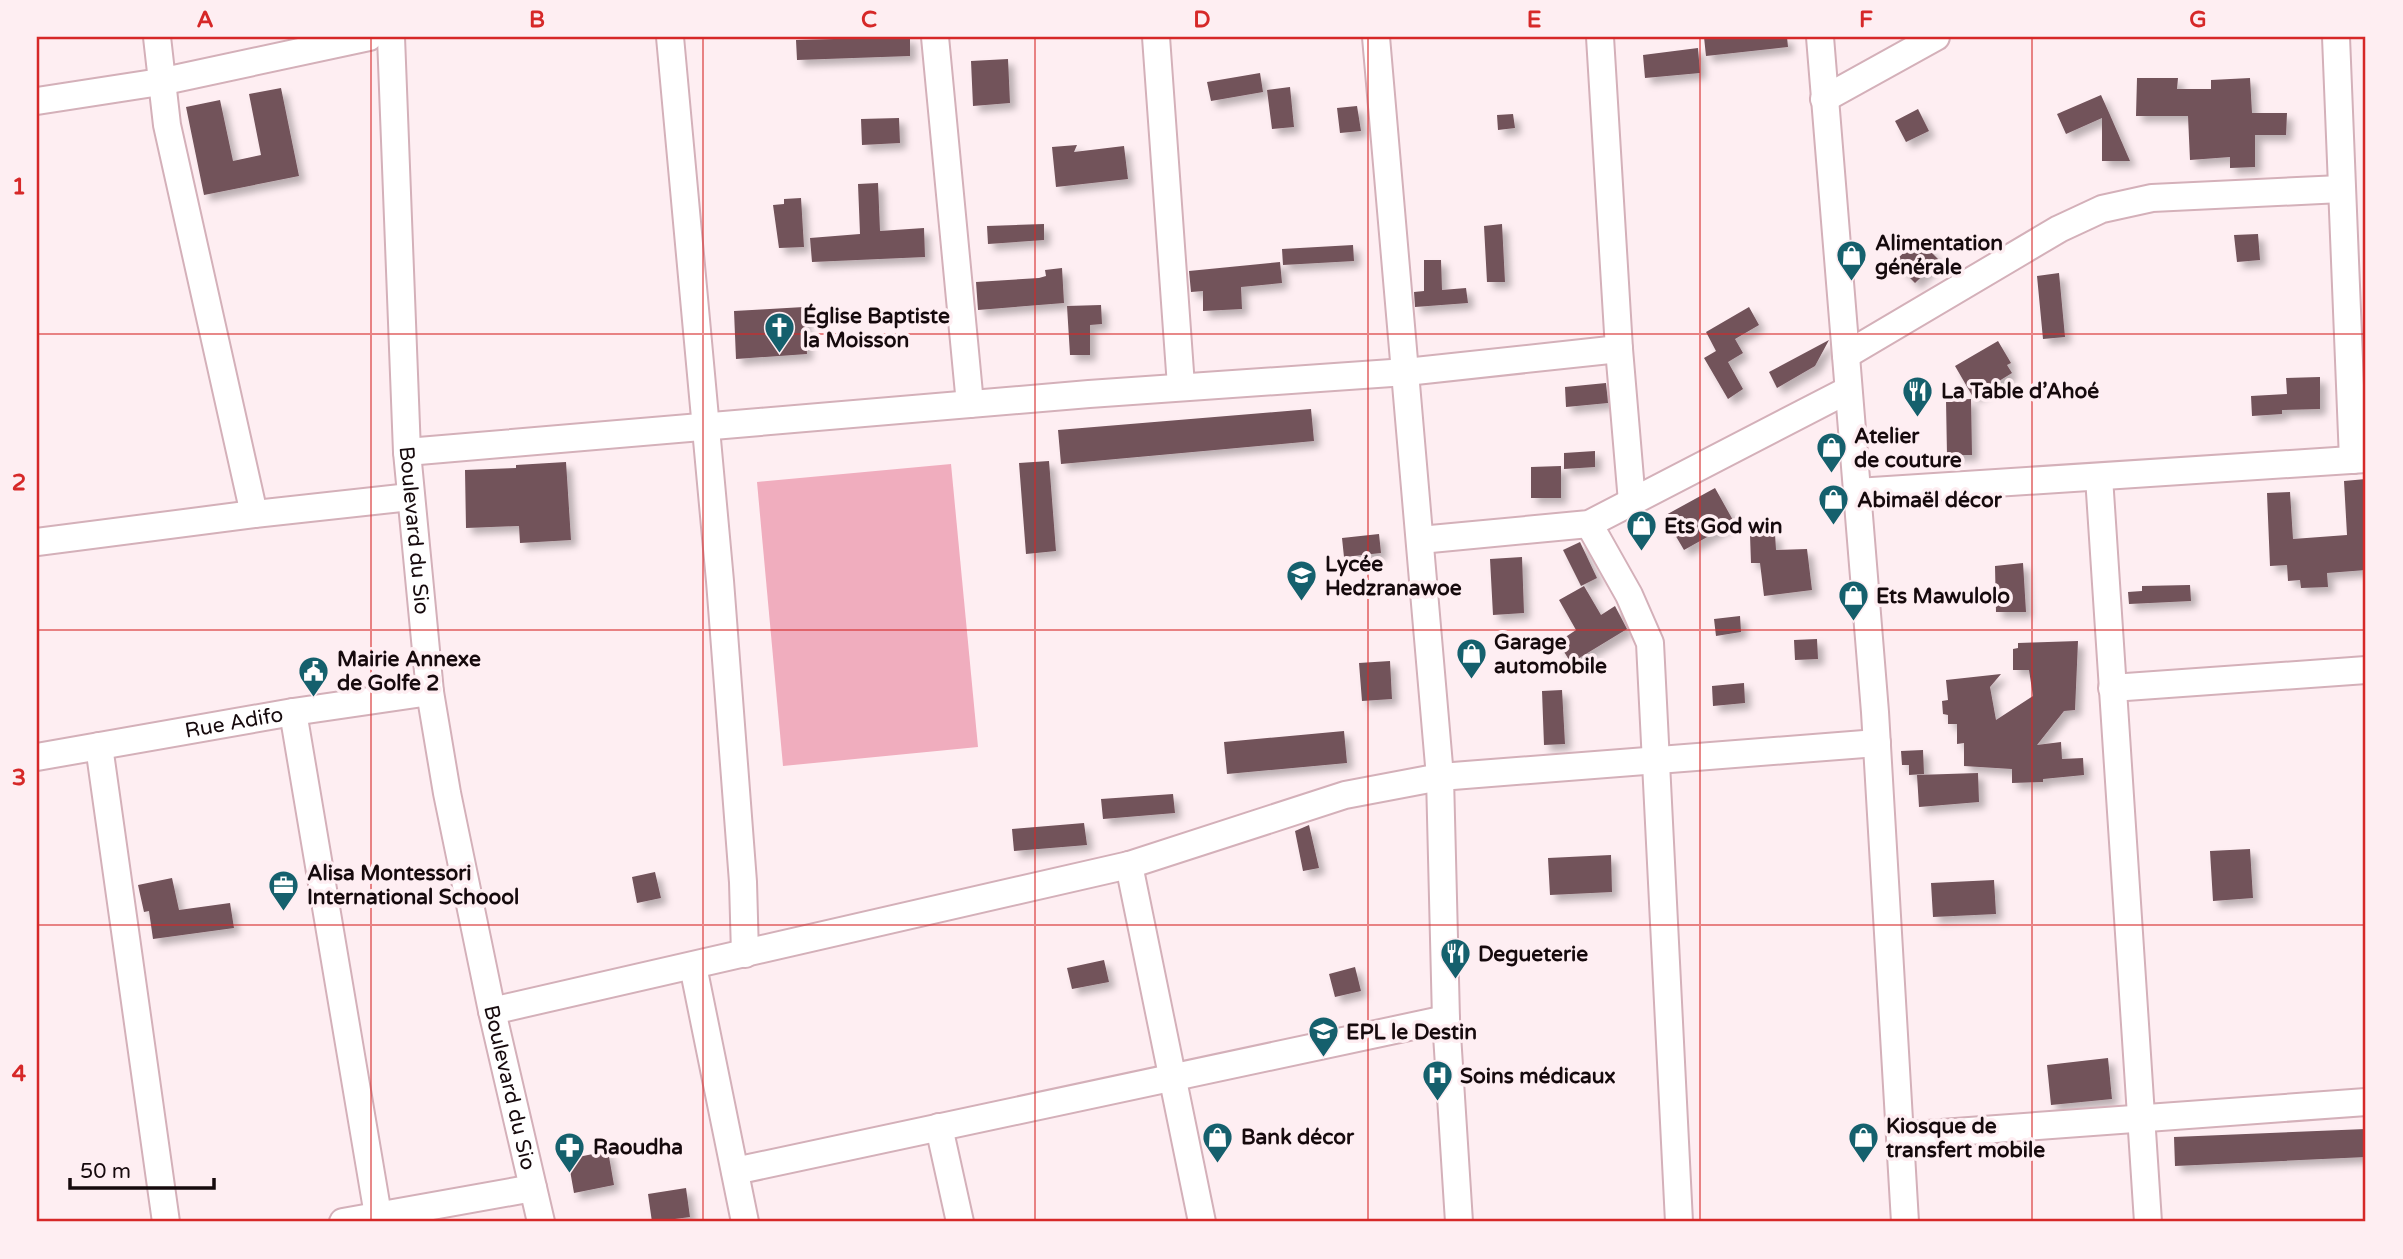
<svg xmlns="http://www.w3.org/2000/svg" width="2403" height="1259" font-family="'Varela Round',sans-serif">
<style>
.green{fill:#f0adbe}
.building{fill:#72525a;filter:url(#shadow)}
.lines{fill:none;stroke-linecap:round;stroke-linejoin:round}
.minor-casing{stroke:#d4b0b9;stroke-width:30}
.minor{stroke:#fff;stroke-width:26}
.grid{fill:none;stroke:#d62828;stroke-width:2;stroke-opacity:0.55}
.labels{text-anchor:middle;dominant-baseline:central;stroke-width:7;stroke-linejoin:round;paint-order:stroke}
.poi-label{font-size:21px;font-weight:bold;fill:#160a0d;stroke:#feeef2;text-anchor:start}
.street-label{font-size:21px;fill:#160a0d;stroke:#feeef2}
.neatline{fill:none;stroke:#d62828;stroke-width:2.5}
.grid-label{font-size:23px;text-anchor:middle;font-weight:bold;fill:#d62828}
</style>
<defs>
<filter id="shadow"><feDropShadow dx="6" dy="6" stdDeviation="3.5" flood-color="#0004"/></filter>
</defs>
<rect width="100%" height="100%" fill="#feeef2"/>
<path class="green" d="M951 464 978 747 783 766 757 482Z"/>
<path class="building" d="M910 37V56L797 60 796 40Z
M1704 37H1787L1788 47 1706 56Z
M1698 48 1700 73 1645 78 1643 55Z
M1008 59 1010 103 973 106 971 61Z
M1260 73 1263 92 1211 101 1207 82Z
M2137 78H2178L2177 89H2211V80L2250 78 2252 113H2287L2286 135H2255V167L2230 168V157L2190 160 2188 116H2136Z
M1290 87 1294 127 1272 129 1267 90Z
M281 88 299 176 204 195 186 107 220 100 233 161 261 155 249 94Z
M2101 95 2110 115 2130 161H2102V118L2066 134 2057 114Z
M1357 106 1361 131 1340 133 1337 108Z
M1918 109 1929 131 1906 142 1895 121Z
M1513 114 1515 128 1498 130 1497 115Z
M899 118 900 143 862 145 861 119Z
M1077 145 1074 152 1124 146 1128 179 1056 187 1052 147Z
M878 183 880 231 924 228 925 257 812 262 810 238 860 234 858 184Z
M801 198 804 247 779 248 773 205 784 204V199Z
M1044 224V240L988 244 987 226Z
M1502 224 1505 282H1487L1484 226Z
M2258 234 2260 260 2237 262 2234 235Z
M1918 239 1939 260 1915 283 1894 262Z
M1353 245 1354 261 1283 265 1282 249Z
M1424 260H1441L1442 290 1466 288 1468 303 1415 307 1414 292 1424 291Z
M1280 262 1282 283 1241 287 1242 309 1203 311V291L1191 292 1189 271Z
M1062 268 1064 303 978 310 976 282 1039 278 1046 276 1045 270Z
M2059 273 2065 337 2043 339 2037 276Z
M1101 305 1102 324 1090 325V355H1070L1067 306Z
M804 307 807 354 736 359 734 311Z
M1749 307 1759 325 1735 339 1743 353 1728 362 1743 389 1728 399 1704 358 1716 351 1706 332Z
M1829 340 1815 366 1777 388 1769 372Z
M1998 341 2011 363 2007 365 2012 373 1973 397 1955 366Z
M2320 377V409L2282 410V414L2252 416 2251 396 2287 394 2286 378Z
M1606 383 1608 403 1566 407 1565 387Z
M1971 399 1972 455H1947L1946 400Z
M1311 409 1314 441 1061 464 1058 430Z
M1595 451V467L1564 469V453Z
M1049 461 1056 551 1026 554 1019 463Z
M566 462 571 540 520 543 519 526 466 528 465 470 516 468V465Z
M1561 466V498H1531V467Z
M2366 479V570L2327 573 2328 587 2301 588 2300 580 2288 581 2287 565 2270 566 2267 493 2290 492 2293 539 2347 535 2344 481Z
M1715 488 1734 522 1684 550 1664 516Z
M1379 534 1381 553 1344 557 1342 538Z
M1775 534 1776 550 1807 549 1812 590 1764 596 1760 563H1751L1750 535Z
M1580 542 1597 578 1581 586 1563 550Z
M1522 557 1524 613 1493 615 1490 559Z
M2023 563 2026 612H1996L1995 566Z
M2190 585 2191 601 2129 604 2128 592 2142 591V586Z
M1584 586 1601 615 1615 606 1627 629 1571 663 1558 642 1576 630 1559 600Z
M1740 616 1741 632 1716 636 1714 619Z
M1817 639 1818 659 1795 660 1794 640Z
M2078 641 2075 710 2064 711 2037 745 2061 742 2062 759 2083 758 2084 775 2043 779V782L2012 783V769L1964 766V743L1957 744V724H1948V715L1943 714 1942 701 1948 700 1946 680 2001 674 1990 687 1996 720 2033 696 2029 670H2013V649L2018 648V643Z
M1390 661 1392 699 1362 701 1359 663Z
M1744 683 1745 703 1713 706 1712 686Z
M1562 690 1565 744 1544 745 1542 691Z
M1344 731 1347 763 1227 774 1224 742Z
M1923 750 1924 774 1909 775V765H1902L1901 751Z
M1978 773 1979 802 1919 807 1917 775Z
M1173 794 1175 813 1103 819 1101 799Z
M1084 823 1087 845 1014 851 1012 829Z
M1309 825 1319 868 1303 871 1295 831Z
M2250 849 2253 898 2213 901 2210 851Z
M1611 855 1612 892 1550 895 1548 858Z
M655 872 661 898 637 903 632 877Z
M172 878 179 910 230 903 234 928 153 939 149 911 144 912 138 885Z
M1994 880 1996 914 1933 917 1931 883Z
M1104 960 1109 982 1072 989 1067 968Z
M1355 967 1361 991 1335 997 1329 974Z
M2108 1058 2112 1099 2051 1105 2047 1065Z
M2366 1129V1157L2175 1166 2174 1137Z
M608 1151 614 1185 574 1193 568 1159Z
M686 1188 690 1217 652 1222 648 1194Z"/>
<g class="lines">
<defs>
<g id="minor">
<path d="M157 37 167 125 254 514"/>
<path id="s1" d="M391 37 407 452 430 692 447 793 492 1011 541 1222"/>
<path d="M670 37 720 581 743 882 745 954"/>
<path d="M935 37 970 404"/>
<path d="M1156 37 1181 386"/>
<path d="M1376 37 1440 777 1446 1019 1459 1222"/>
<path d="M1600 37 1619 349 1632 502"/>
<path d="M1820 37 1875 712 1905 1222"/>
<path d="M2336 37 2353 460"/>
<path d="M1824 99 1936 37"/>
<path d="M37 101 160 82 369 37"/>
<path d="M1846 355 2059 229 2102 209 2152 198 2341 189"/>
<path d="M407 452 1089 394 1406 372 1619 349"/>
<path d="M2099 477 2148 1222"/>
<path d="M1857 492 2366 459"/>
<path d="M1589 524 1629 595 1650 643 1679 1222"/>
<path d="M1420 540 1589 524 1848 390"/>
<path d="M37 542 254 514 410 497"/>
<path d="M2112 688 2366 670"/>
<path d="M293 712 378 1215"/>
<path d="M99 746 166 1222"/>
<path id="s2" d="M37 757 293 712 430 692"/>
<path d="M1129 865 1202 1222"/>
<path d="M693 966 745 1222"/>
<path d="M492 1011 1129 865 1345 795 1440 777 1877 743"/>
<path d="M939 1127 960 1222"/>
<path d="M1900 1136 2366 1102"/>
<path d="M735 1171 1446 1019"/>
<path d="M343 1222 533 1188"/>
</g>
</defs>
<use href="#minor" class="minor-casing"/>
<use href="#minor" class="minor"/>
</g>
<path class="grid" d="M371 37V1222M703 37V1222M1035 37V1222M1368 37V1222M1700 37V1222M2032 37V1222M37 334H2366M37 630H2366M37 925H2366"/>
<defs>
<symbol id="shop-pin" viewBox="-11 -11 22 30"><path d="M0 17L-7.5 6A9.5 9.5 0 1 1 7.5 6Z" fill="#15606d" stroke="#feeef2"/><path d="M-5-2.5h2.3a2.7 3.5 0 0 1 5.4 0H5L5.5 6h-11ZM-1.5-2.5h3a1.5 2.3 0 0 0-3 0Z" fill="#fff"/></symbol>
<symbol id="church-pin" viewBox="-11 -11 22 30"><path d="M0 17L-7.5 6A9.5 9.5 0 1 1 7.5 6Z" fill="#15606d" stroke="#feeef2"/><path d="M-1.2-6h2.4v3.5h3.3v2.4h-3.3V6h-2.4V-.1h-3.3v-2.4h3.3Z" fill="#fff"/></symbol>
<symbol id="restaurant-pin" viewBox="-11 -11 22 30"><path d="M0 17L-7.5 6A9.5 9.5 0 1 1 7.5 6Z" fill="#15606d" stroke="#feeef2"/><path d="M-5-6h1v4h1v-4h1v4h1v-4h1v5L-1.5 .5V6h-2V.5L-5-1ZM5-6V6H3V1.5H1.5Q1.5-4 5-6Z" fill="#fff"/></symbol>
<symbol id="school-pin" viewBox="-11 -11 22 30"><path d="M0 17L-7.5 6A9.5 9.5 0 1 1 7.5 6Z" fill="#15606d" stroke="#feeef2"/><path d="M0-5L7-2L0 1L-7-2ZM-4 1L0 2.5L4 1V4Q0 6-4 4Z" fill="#fff"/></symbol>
<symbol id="civic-pin" viewBox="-11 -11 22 30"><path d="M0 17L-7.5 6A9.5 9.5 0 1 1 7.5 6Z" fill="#15606d" stroke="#feeef2"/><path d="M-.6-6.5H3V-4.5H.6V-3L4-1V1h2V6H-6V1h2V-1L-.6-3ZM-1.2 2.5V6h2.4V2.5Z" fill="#fff"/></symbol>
<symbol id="office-pin" viewBox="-11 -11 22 30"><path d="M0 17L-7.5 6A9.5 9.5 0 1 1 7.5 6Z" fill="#15606d" stroke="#feeef2"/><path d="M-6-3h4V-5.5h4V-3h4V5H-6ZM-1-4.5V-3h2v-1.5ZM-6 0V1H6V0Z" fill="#fff"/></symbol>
<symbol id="hospital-pin" viewBox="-11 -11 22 30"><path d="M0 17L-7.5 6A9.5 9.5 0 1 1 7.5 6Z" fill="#15606d" stroke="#feeef2"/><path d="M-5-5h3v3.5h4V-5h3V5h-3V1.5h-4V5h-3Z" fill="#fff"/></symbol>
<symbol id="pharmacy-pin" viewBox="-11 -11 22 30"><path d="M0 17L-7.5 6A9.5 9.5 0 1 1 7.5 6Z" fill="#15606d" stroke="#feeef2"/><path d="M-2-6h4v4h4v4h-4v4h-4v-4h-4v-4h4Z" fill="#fff"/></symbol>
</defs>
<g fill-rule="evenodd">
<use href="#shop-pin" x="1834" y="238" width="35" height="47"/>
<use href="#church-pin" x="762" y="310" width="35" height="47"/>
<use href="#restaurant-pin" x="1900" y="374" width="35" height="47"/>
<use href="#shop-pin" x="1814" y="430" width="35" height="47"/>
<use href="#shop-pin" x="1816" y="482" width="35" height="47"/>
<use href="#shop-pin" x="1624" y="508" width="35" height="47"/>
<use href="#school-pin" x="1284" y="558" width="35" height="47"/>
<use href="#shop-pin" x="1836" y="578" width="35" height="47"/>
<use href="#shop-pin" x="1454" y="636" width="35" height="47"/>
<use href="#civic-pin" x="296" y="654" width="35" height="47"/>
<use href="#office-pin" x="266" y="868" width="35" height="47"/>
<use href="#restaurant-pin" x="1438" y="936" width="35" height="47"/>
<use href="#school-pin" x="1306" y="1014" width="35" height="47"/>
<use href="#hospital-pin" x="1420" y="1058" width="35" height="47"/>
<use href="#shop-pin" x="1200" y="1120" width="35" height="47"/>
<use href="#shop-pin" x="1846" y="1120" width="35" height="47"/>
<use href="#pharmacy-pin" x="552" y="1130" width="35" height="47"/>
</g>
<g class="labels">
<g class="poi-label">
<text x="1875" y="243">Alimentation<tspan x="1875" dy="24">générale</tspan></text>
<text x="803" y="316">Église Baptiste<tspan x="803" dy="24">la Moisson</tspan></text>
<text x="1941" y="391">La Table d’Ahoé</text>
<text x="1854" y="436">Atelier<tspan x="1854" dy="24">de couture</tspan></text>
<text x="1857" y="500">Abimaël décor</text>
<text x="1664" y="526">Ets God win</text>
<text x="1325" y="564">Lycée<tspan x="1325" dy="24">Hedzranawoe</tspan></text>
<text x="1876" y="596">Ets Mawulolo</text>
<text x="1494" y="642">Garage<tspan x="1494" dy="24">automobile</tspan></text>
<text x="337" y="659">Mairie Annexe<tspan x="337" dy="24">de Golfe 2</tspan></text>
<text x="307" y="873">Alisa Montessori<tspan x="307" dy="24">International Schoool</tspan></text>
<text x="1478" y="954">Degueterie</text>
<text x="1346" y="1032">EPL le Destin</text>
<text x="1460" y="1076">Soins médicaux</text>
<text x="1886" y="1126">Kiosque de<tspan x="1886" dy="24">transfert mobile</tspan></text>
<text x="1241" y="1137">Bank décor</text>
<text x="593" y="1147">Raoudha</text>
</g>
<g class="street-label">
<text stroke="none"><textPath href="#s1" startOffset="494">Boulevard du Sio</textPath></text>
<text stroke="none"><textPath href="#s2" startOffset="200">Rue Adifo</textPath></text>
<text stroke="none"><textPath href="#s1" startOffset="1060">Boulevard du Sio</textPath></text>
</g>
</g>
<rect width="2403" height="1259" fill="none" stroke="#feeef2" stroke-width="77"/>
<path d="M70 1178v10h144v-10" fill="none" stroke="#160a0d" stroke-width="3.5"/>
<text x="80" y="1178" font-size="21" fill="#160a0d" stroke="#feeef2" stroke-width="5" paint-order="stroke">50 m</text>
<rect x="38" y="38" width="2326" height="1182" class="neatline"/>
<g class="grid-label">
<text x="205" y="27">A</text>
<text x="537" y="27">B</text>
<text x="869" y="27">C</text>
<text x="1202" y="27">D</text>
<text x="1534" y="27">E</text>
<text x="1866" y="27">F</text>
<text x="2198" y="27">G</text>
<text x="19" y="194">1</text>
<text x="19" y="490">2</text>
<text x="19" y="785">3</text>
<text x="19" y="1081">4</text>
</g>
</svg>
